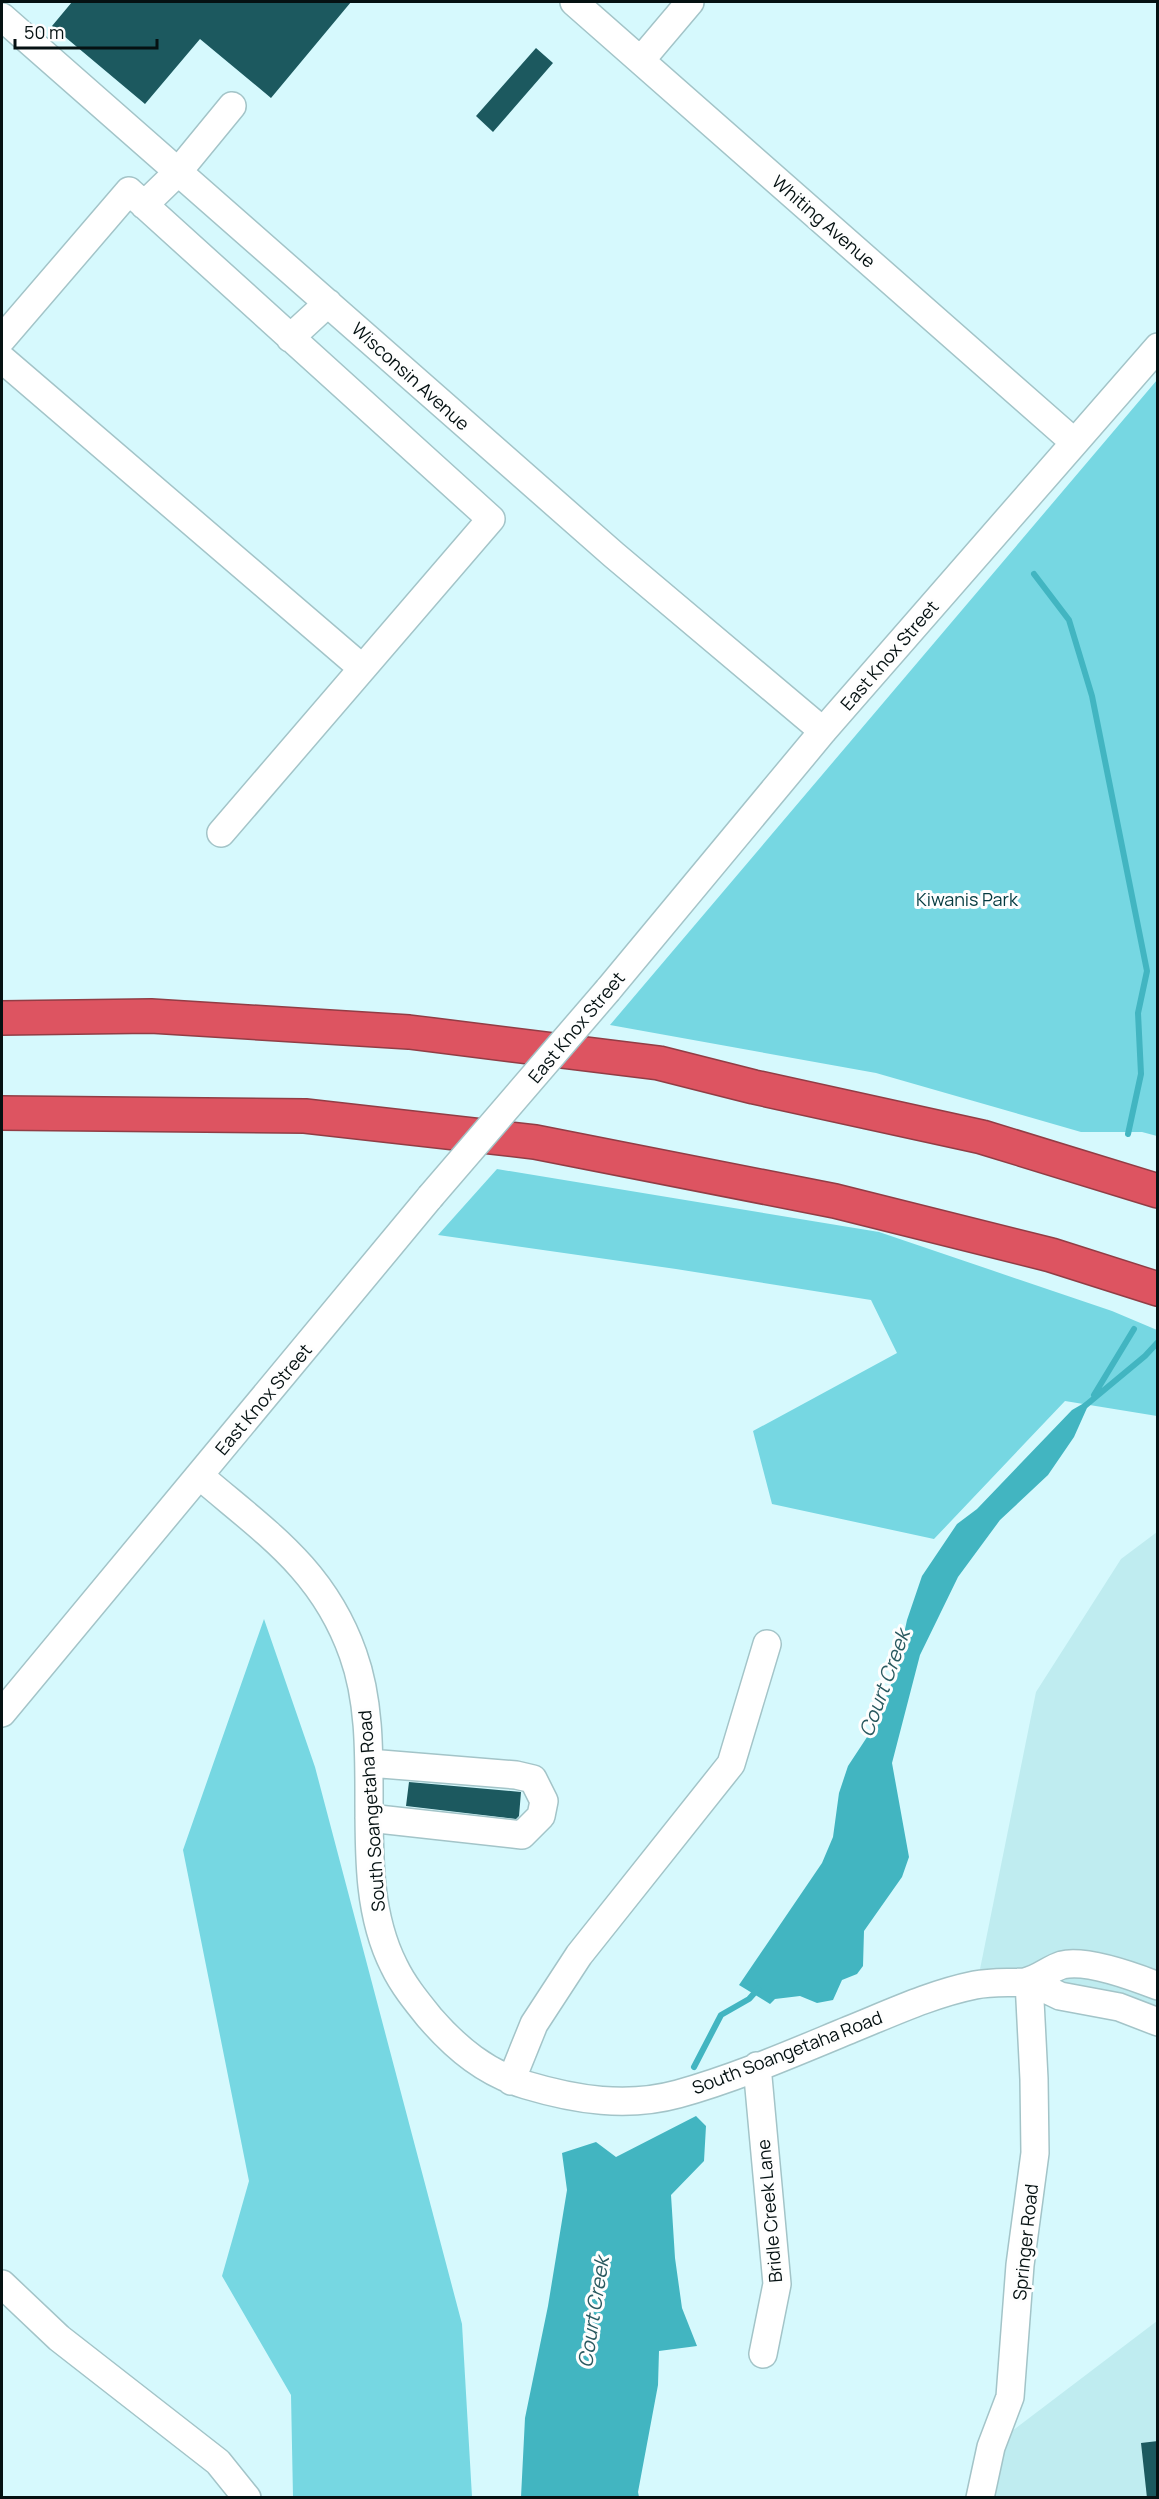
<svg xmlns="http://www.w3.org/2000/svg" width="1159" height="2499" font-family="Manrope,sans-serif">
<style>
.built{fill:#bfecf0}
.green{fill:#76d7e2}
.water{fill:#42b5c1}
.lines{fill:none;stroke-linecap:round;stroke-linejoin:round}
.stream{stroke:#42b5c1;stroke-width:6}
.building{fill:#1c595f}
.minor-casing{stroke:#a3c4c8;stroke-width:30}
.highway-casing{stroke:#913d45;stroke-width:36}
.minor{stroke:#fff;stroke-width:27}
.highway{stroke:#dd5461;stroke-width:33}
.minor-bridge-casing{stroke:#a3c4c8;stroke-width:30;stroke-linecap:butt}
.minor-bridge{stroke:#fff;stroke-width:27}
.labels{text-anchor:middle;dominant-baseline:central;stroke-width:6;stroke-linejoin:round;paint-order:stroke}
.street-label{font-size:18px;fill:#051112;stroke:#fefefe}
.park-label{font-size:18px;fill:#043b40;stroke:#fefefe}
.water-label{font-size:20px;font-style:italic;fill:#2a5a60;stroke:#fefefe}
</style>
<rect width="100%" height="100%" fill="#d6f9fd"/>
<path class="built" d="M1157 1532V2022L977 1984 1036 1692 1121 1559Z
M1157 2321V2497L980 2498 991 2447Z"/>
<path class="green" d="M1157 380V1136L1142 1132H1081L876 1073 610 1025Z
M497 1169 879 1232 1112 1311 1157 1330V1416L1065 1401 934 1539 772 1504 753 1431 897 1353 871 1300 676 1269 438 1235Z
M264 1619 315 1767 462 2324 472 2497H293L291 2395 222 2276 249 2181 183 1850Z"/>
<path class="water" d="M1091 1399 1074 1437 1048 1475 1000 1520 958 1577 920 1655 892 1763 909 1857 902 1877 864 1931 863 1966 857 1974 842 1980 833 2000 817 2003 800 1996 775 1999 770 2004 739 1985 822 1863 833 1837 839 1793 848 1766 873 1728 895 1675 907 1620 922 1576 957 1524 977 1509 1072 1410Z
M696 2116 706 2126 704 2161 671 2195 675 2258 682 2308 697 2346 659 2351 658 2385 638 2492 639 2497H521L525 2418 548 2306 567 2190 562 2153 596 2142 616 2157Z"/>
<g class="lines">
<path class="stream" d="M1034 574 1069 620 1092 696 1147 971 1138 1013 1141 1074 1128 1134
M1094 1395 1134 1329
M1086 1405 1145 1356 1158 1342
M694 2067 721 2015 749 1999 758 1989"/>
</g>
<path class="building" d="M72 2H351L271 98 200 39 145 104 52 26Z
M536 48 553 63 493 132 476 116Z
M409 1782 521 1792 519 1816 516 1819 406 1806Z
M1158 2441V2498H1147L1141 2443Z"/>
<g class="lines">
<defs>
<path id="minor" d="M574 2 1074 442
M2 17 614 555 823 731
M641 60 690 2
M144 205 177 173 232 106
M290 338 328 303
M2 339 129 191 491 519 221 833
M2 359 362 668
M608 990 823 731 1158 347
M200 1476C265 1532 323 1569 353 1654 388 1751 347 1874 394 1966 403 1985 417 2002 430 2018 457 2049 486 2073 526 2085 576 2100 627 2108 678 2094 736 2078 793 2053 849 2030 891 2013 931 1994 975 1985 991 1982 1008 1983 1024 1982 1038 1980 1049 1969 1062 1965 1086 1959 1135 1977 1158 1986
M2 1713 430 1197
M369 1763 516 1775 533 1779 544 1801 541 1816 522 1835 369 1818
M1029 1981 1060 1996 1119 2007 1158 2022
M757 2066 777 2284 763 2354
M511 2081 534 2024 579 1955 731 1764 767 1644
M2 2284 59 2338 218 2462 247 2498
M980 2498 991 2447 1010 2397 1020 2265 1035 2153 1034 2079 1029 1981"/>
<path id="highway" d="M2 1018 151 1016 409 1032 659 1063 754 1087 982 1137 1158 1191
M2 1113 305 1116 535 1142 835 1201 1051 1255 1158 1289"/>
</defs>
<use href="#minor" class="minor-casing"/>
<use href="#highway" class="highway-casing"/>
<use href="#minor" class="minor"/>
<use href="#highway" class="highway"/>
<defs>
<path id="minor-bridge" d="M430 1197 608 990"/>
</defs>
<use href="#minor-bridge" class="minor-bridge-casing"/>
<use href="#minor-bridge" class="minor-bridge"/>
</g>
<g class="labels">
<g class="street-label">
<text transform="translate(824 221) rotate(41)">Whiting Avenue</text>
<text transform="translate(411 376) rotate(42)">Wisconsin Avenue</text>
<text transform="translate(889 655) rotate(-49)">East Knox Street</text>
<text transform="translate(576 1027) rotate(-50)">East Knox Street</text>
<text transform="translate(263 1399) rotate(-50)">East Knox Street</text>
<text transform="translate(371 1811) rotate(-94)">South Soangetaha Road</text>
<text transform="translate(787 2052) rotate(-21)">South Soangetaha Road</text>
<text transform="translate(769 2211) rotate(-95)">Bridle Creek Lane</text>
<text transform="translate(1025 2242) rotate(-84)">Springer Road</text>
</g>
<g class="park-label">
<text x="967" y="899">Kiwanis Park</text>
</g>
<g class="water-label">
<text transform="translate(884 1683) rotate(-70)">Court Creek</text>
<text transform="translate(593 2312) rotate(-81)">Court Creek</text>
</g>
</g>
<rect width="1159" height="2499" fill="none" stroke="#051112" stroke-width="6"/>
<path d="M15 39v9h142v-9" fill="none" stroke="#051112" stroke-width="3"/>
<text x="24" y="39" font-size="18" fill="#051112" stroke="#fefefe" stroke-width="4.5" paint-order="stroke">50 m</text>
</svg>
